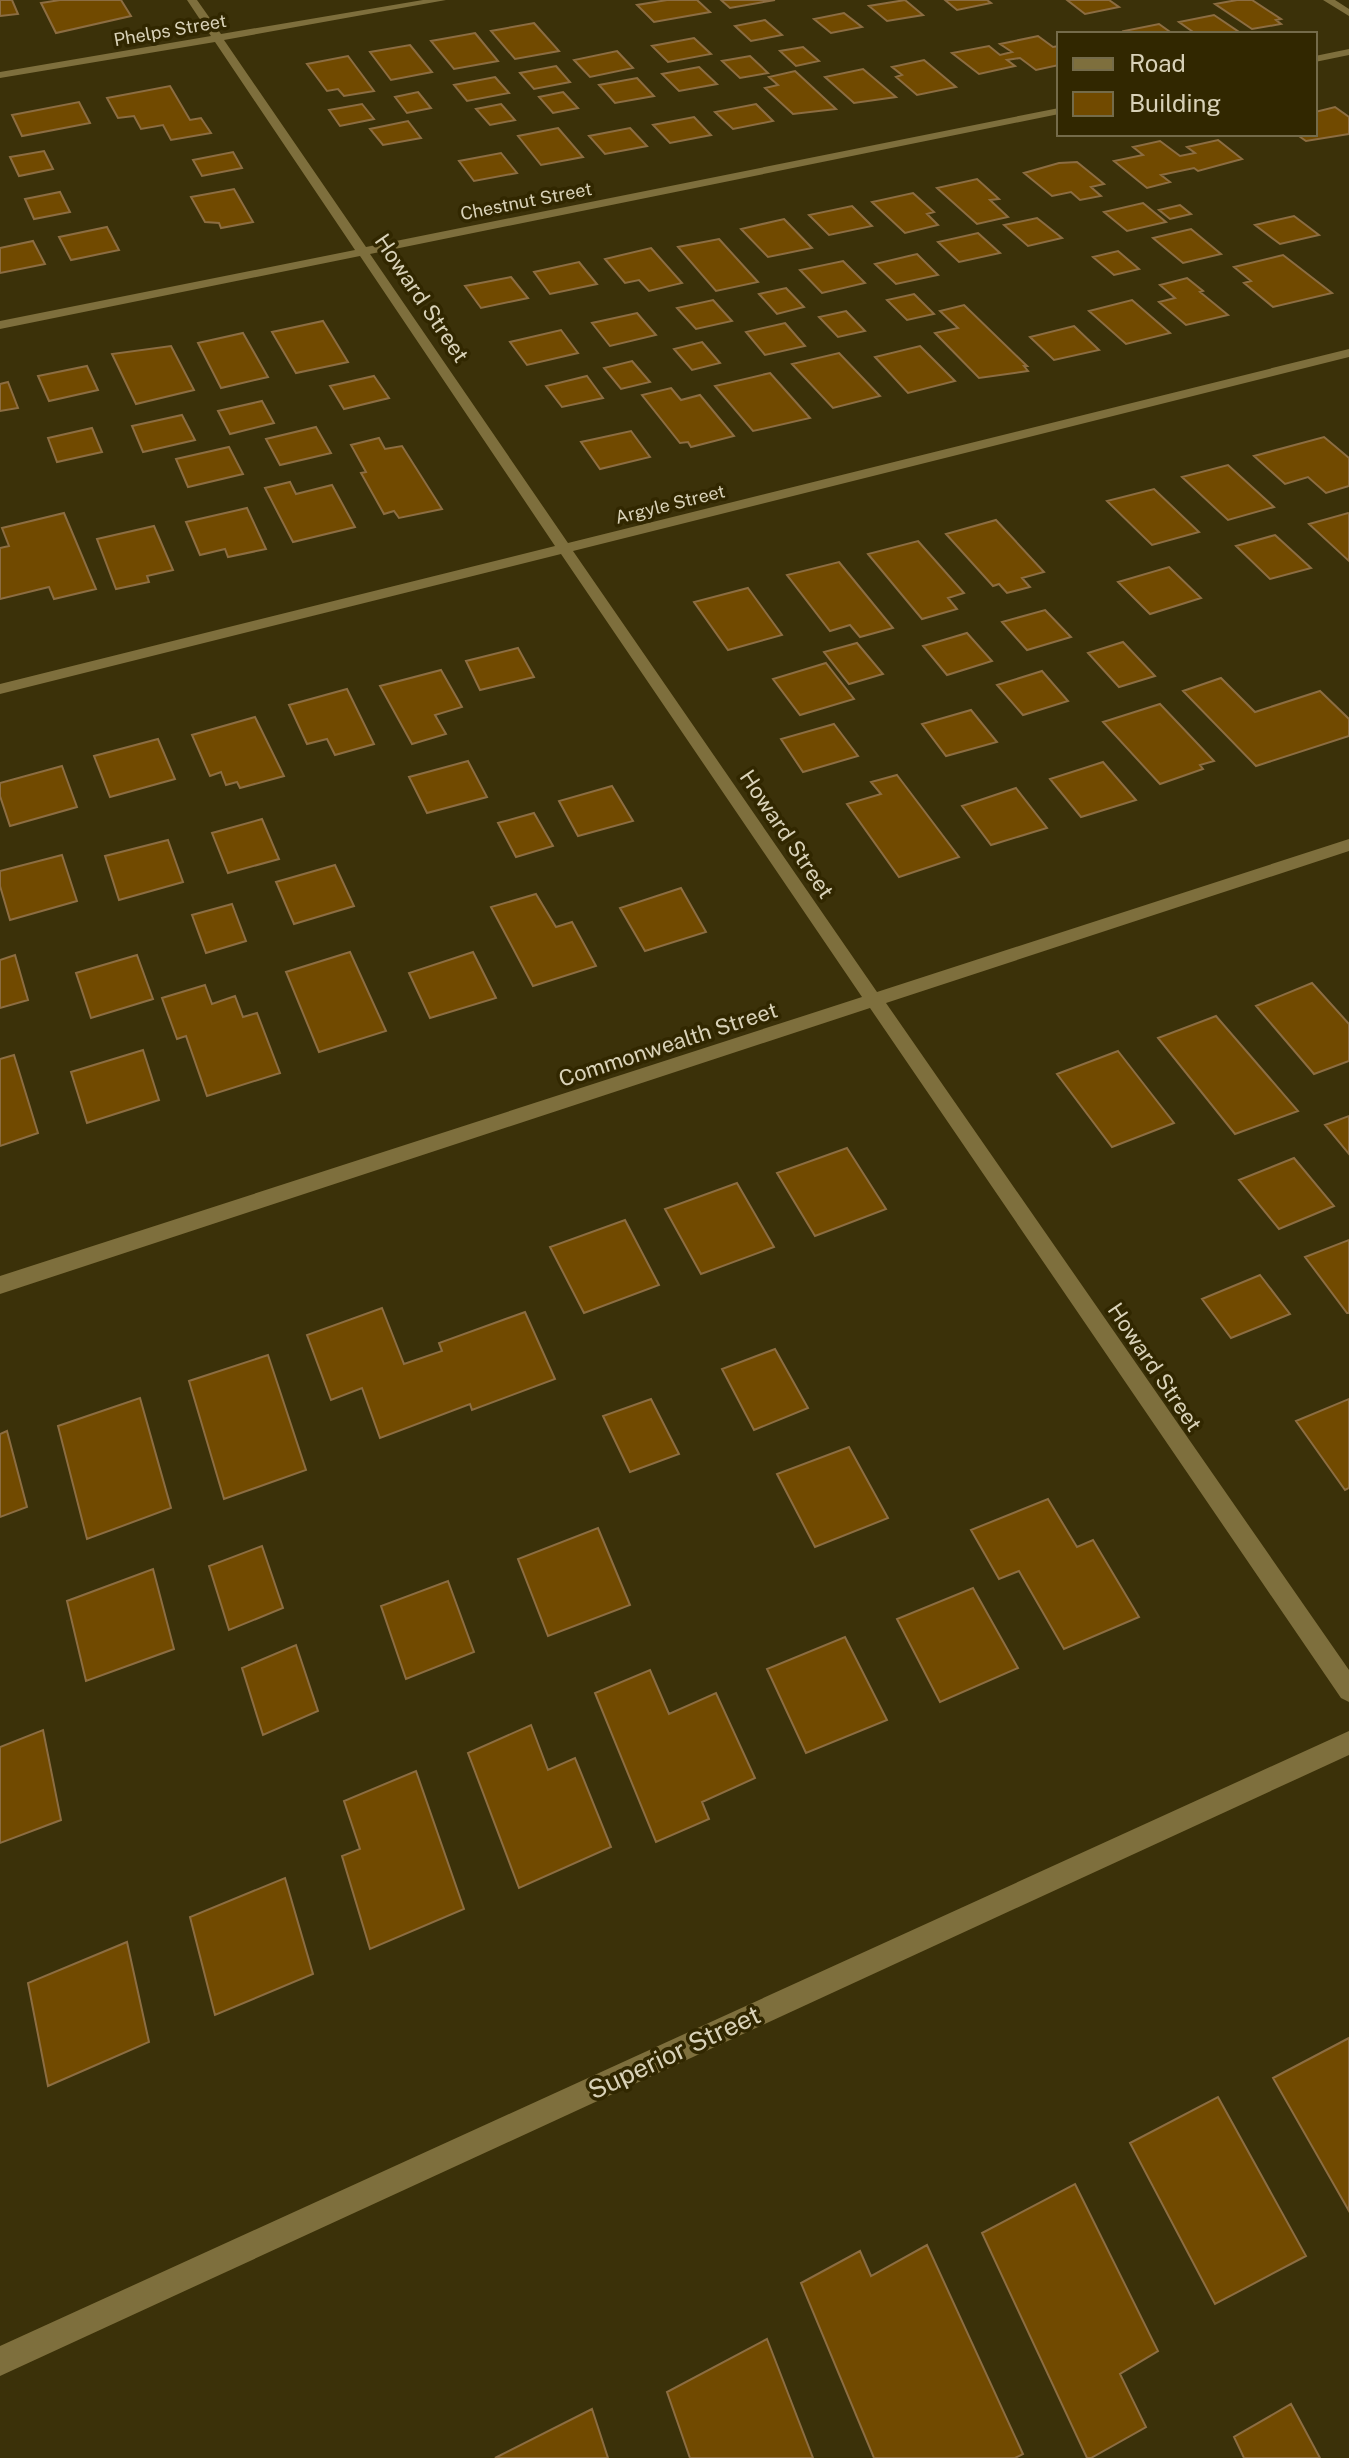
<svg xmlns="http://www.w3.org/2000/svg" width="1349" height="2458" font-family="'Public Sans',sans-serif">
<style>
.building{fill:#714a00;stroke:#8c6d42;stroke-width:2}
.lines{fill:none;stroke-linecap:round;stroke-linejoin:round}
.minor{fill:#7e6f3d;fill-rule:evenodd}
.labels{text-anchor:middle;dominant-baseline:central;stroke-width:7;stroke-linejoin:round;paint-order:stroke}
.far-street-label{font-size:18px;fill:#d9d2b8;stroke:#312700}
.street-label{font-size:22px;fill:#d9d2b8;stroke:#312700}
.near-street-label{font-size:26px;fill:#d9d2b8;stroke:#312700}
</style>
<rect width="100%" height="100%" fill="#3b3109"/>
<path class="building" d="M0 0H12L18 14 0 16Z
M60 0H121L131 16 56 33 41 3Z
M667 0H697L710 12 654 22 637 5Z
M721 0H775L730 8Z
M905 0 923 15 887 21 869 6Z
M945 0H987L991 3 957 10Z
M1067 0H1109L1119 7 1085 14Z
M1237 0H1252L1281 19 1276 20 1281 24 1252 29 1215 4Z
M844 13 862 27 831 33 814 19Z
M1214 15 1239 32 1196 34 1179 22Z
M765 20 782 35 751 41 735 26Z
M534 23 559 51 515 59 491 31Z
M1159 24 1173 34H1128L1124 31Z
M475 33 498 61 454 69 431 41Z
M1038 36 1053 47 1059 46V65L1036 70 1020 58 1007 60 1015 66 979 74 952 53 989 46 1000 55 1012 52 1000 44Z
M694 38 711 54 668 62 652 46Z
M410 45 432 72 391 80 370 52Z
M803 47 819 61 796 66 780 51Z
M617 51 633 68 590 77 574 60Z
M348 56 374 91 344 96 338 89 327 91 307 64Z
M750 56 768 73 740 78 722 61Z
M924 60 956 87 917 95 896 77 902 75 892 67Z
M556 66 570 82 534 89 520 73Z
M699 67 717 84 679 91 662 74Z
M863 69 896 97 854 103 825 77Z
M795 71 836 109 793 114 765 88 778 85 769 77Z
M495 77 509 93 467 101 454 85Z
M637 78 654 96 615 103 599 85Z
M170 86 190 120 201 118 211 133 171 140 163 125 141 129 134 116 118 118 107 98Z
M418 92 431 108 407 113 395 97Z
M563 92 578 108 553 113 539 97Z
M79 102 90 123 22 136 12 115Z
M362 104 374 119 340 126 329 110Z
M501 104 515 120 490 125 476 109Z
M756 104 773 121 733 129 715 112Z
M1335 107 1349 117V134L1306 141 1296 134H1315V112Z
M694 117 711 135 670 143 653 125Z
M408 121 421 138 383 145 370 129Z
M558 128 583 157 541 165 518 136Z
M630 128 647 146 605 154 589 136Z
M1218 140 1242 159 1198 171 1194 168 1161 175 1170 182 1147 188 1114 161 1143 155 1133 147 1160 141 1180 156 1195 153 1187 147Z
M44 151 53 169 19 176 10 157Z
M233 152 242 168 202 176 193 160Z
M501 153 517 173 474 181 459 161Z
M1077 162 1104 184 1091 187 1101 196 1080 200 1071 192 1052 196 1024 173 1059 163Z
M977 179 999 199 990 200 1008 217 977 224 937 188Z
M234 189 253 222 221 228 219 223 205 222 191 197Z
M60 192 70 212 34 219 25 199Z
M913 193 934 212 927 214 938 225 905 233 872 202Z
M1143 203 1166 222 1127 231 1104 212Z
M1180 205 1191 214 1170 219 1159 210Z
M852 206 872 226 829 235 809 215Z
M1294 216 1319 235 1280 244 1255 225Z
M1037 218 1062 238 1028 246 1004 225Z
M784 219 812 248 768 257 741 229Z
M107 227 119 250 71 260 59 237Z
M1191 229 1221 254 1183 263 1153 238Z
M978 233 1000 253 959 262 938 242Z
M719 239 758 282 716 291 678 247Z
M33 241 45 264 0 273V248Z
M651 248 682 283 649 291 639 280 625 283 605 259Z
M1118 251 1139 269 1114 275 1093 257Z
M917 254 938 275 896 284 875 264Z
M1283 255 1332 293 1273 307 1244 283 1251 281 1234 267Z
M843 261 865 283 822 293 800 270Z
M579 262 597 284 550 294 534 272Z
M511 277 528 298 481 308 465 286Z
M1187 278 1203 291 1200 292 1228 315 1186 325 1159 302 1175 298 1160 285Z
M786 288 804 307 777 314 759 294Z
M914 294 934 314 907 320 887 300Z
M713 300 732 321 696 329 677 308Z
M1132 300 1170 333 1126 344 1089 311Z
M964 305 1027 366H1024L1028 371 979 378 935 333 958 328 940 311Z
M846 311 865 331 838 337 819 317Z
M637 313 656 335 610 346 592 323Z
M323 321 348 362 296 373 272 332Z
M785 323 805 346 765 355 746 332Z
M1074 326 1099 350 1054 360 1030 337Z
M561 330 578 353 527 365 510 342Z
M243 333 268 377 221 388 198 343Z
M702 342 720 363 692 370 674 349Z
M171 346 194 390 136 404 112 354Z
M920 346 955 381 908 393 875 357Z
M839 353 880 396 833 408 792 364Z
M632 361 650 382 621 389 604 368Z
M87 366 98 390 49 401 38 376Z
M770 373 810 418 753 431 715 386Z
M374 376 389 398 344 409 330 386Z
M587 376 603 398 562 407 546 386Z
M8 382 18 408 0 411V384Z
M671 388 681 400 700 395 734 436 691 447 688 442 680 443 642 395Z
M262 401 274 423 230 434 218 411Z
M182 415 195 440 143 452 132 426Z
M316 427 331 453 280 465 266 439Z
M92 428 102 452 57 462 48 438Z
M631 431 650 457 600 469 581 442Z
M1324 437 1349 458V486L1326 493 1308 477 1285 484 1254 456Z
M379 438 385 449 402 446 442 509 399 518 394 511 384 514 361 473 366 472 351 445Z
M229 447 243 474 188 487 176 459Z
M1228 465 1274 507 1228 520 1182 477Z
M290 482 296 494 332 485 355 527 293 542 265 488Z
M1154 489 1199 532 1152 545 1107 501Z
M247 508 266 549 228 557 225 549 200 555 186 522Z
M64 513 96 589 54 599 49 587 0 599V548L9 546 2 528Z
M1348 513 1349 514V561L1309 524Z
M996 520 1044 572 1022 578 1030 587 1007 593 999 584 993 586 946 534Z
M154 526 173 570 147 576 149 582 116 589 97 539Z
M1275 535 1311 568 1270 579 1236 546Z
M918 541 964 593 948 598 957 609 922 619 868 554Z
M839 562 893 628 860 637 850 625 830 631 787 575Z
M1169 567 1201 598 1150 614 1118 582Z
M748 588 782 635 728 650 694 602Z
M1045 610 1071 637 1027 650 1002 622Z
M967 633 992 661 947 675 923 646Z
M1123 642 1155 676 1119 687 1088 653Z
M857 643 883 674 849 684 824 652Z
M518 648 534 677 480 690 466 661Z
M826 663 854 699 800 715 773 679Z
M441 670 462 707 435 715 446 734 412 744 380 686Z
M1042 671 1068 701 1023 715 997 685Z
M1221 678 1255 712 1320 691 1349 719V736L1256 766 1183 691Z
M347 689 374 744 335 755 327 739 307 744 289 705Z
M1160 704 1214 761 1200 765 1203 769 1160 784 1103 722Z
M971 710 997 742 946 756 922 724Z
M255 717 284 776 240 788 237 782 226 785 221 772 210 776 192 735Z
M834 724 858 756 803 772 781 739Z
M158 739 175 779 110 797 94 756Z
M468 761 487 797 427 813 409 777Z
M1103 762 1136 800 1081 817 1050 779Z
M62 766 77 807 10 826 0 796V783Z
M897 775 959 857 899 877 847 804 881 794 871 782Z
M612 786 633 821 578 836 559 801Z
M1016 788 1047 828 991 845 962 806Z
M534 813 553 846 516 857 498 823Z
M262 819 279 859 228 873 212 833Z
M168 840 183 882 119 900 105 856Z
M62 855 77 901 10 920 0 886V871Z
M335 865 354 906 294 924 276 882Z
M681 888 706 932 645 951 620 908Z
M536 894 556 927 572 922 596 966 533 986 491 907Z
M232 904 246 941 206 953 192 915Z
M350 952 386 1031 319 1052 286 972Z
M473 952 496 998 430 1018 409 973Z
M15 955 28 1000 0 1008V960Z
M137 955 153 999 91 1018 76 973Z
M1312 983 1349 1024V1061L1314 1074 1256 1006Z
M205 985 212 1004 235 996 243 1017 257 1013 280 1073 207 1096 186 1036 177 1039 162 998Z
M1216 1016 1298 1111 1235 1134 1158 1038Z
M143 1050 159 1100 87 1123 71 1072Z
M1118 1051 1174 1123 1112 1147 1057 1074Z
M14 1055 38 1133 0 1146V1059Z
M1349 1116V1154L1325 1125Z
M847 1148 886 1209 815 1236 777 1173Z
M1294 1158 1334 1206 1279 1229 1239 1180Z
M737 1183 774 1247 701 1274 665 1209Z
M625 1220 659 1285 584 1313 550 1247Z
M1349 1240V1313H1347L1305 1257Z
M1260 1275 1290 1314 1231 1338 1202 1299Z
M382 1308 404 1364 442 1351 439 1343 525 1312 555 1379 472 1410 470 1404 380 1438 362 1388 331 1400 307 1335Z
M775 1349 808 1408 754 1430 722 1369Z
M268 1355 306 1470 224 1499 189 1381Z
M140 1398 171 1508 87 1539 58 1426Z
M651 1399 679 1454 630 1472 603 1416Z
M1349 1399V1488L1345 1490 1296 1421Z
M7 1431 27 1507 0 1517V1434Z
M849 1447 888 1518 815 1547 777 1474Z
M1048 1499 1077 1547 1093 1540 1139 1617 1064 1649 1019 1571 999 1579 971 1530Z
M598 1528 630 1605 548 1636 518 1559Z
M262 1546 283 1608 229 1630 209 1566Z
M153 1569 174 1649 86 1681 67 1601Z
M448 1581 474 1652 406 1679 381 1606Z
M973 1588 1018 1668 940 1702 897 1619Z
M845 1637 887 1720 806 1753 767 1669Z
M296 1645 318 1711 263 1735 242 1668Z
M650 1670 669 1714 716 1693 755 1778 702 1802 709 1819 656 1842 595 1693Z
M531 1725 548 1770 575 1758 611 1847 519 1888 468 1753Z
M43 1730 61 1820 0 1843V1747Z
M416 1771 464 1909 370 1949 342 1856 360 1849 344 1801Z
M285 1878 313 1974 215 2015 190 1917Z
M127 1942 149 2042 48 2086 28 1983Z
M1349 2038V2211L1273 2078Z
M1218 2097 1306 2256 1215 2304 1130 2143Z
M1075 2184 1158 2351 1120 2374 1146 2427 1091 2458H1087L982 2233Z
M927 2245 1023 2454 1015 2458H874L801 2283 860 2251 871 2276Z
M767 2339 813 2458H690L667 2392Z
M1291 2404 1320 2458H1244L1234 2437Z
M592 2409 608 2458H495Z"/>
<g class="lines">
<path class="minor" d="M187 0H197L221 34 423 0H446L224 40 366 247 1059 108V114L370 254 568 543 1349 349V357L573 551 877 992 1349 839V851L886 1003 1349 1670V1702L1341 1698 870 1008 0 1294V1276L862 997 561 554 0 694V684L555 546 360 256 0 329V321L355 250 215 42 0 78V72L211 36Z
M1323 0H1335L1349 9V16Z
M1349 49V55L1315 62V56Z
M1349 1731V1755L0 2376V2346Z"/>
</g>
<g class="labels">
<g class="far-street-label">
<text transform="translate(170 30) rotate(-10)">Phelps Street</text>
<text transform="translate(526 201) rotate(-11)">Chestnut Street</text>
<text transform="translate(670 504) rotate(-14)">Argyle Street</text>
</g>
<g class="street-label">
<text transform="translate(422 298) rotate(56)">Howard Street</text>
<text transform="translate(787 834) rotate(56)">Howard Street</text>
<text transform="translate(668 1044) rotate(-18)">Commonwealth Street</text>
<text transform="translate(1155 1367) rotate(56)">Howard Street</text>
</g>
<g class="near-street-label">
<text transform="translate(674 2052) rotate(-25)">Superior Street</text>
</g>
</g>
<rect x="1057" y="32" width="260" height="104" fill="#312700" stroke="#746b4a" stroke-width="2"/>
<rect x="1073" y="58" width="40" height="12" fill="#7e6f3d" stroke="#746b4a" stroke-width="2"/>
<text x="1129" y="72" font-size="24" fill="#d9d2b8">Road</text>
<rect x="1073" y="92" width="40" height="24" fill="#714a00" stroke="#746b4a" stroke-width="2"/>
<text x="1129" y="112" font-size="24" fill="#d9d2b8">Building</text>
</svg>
